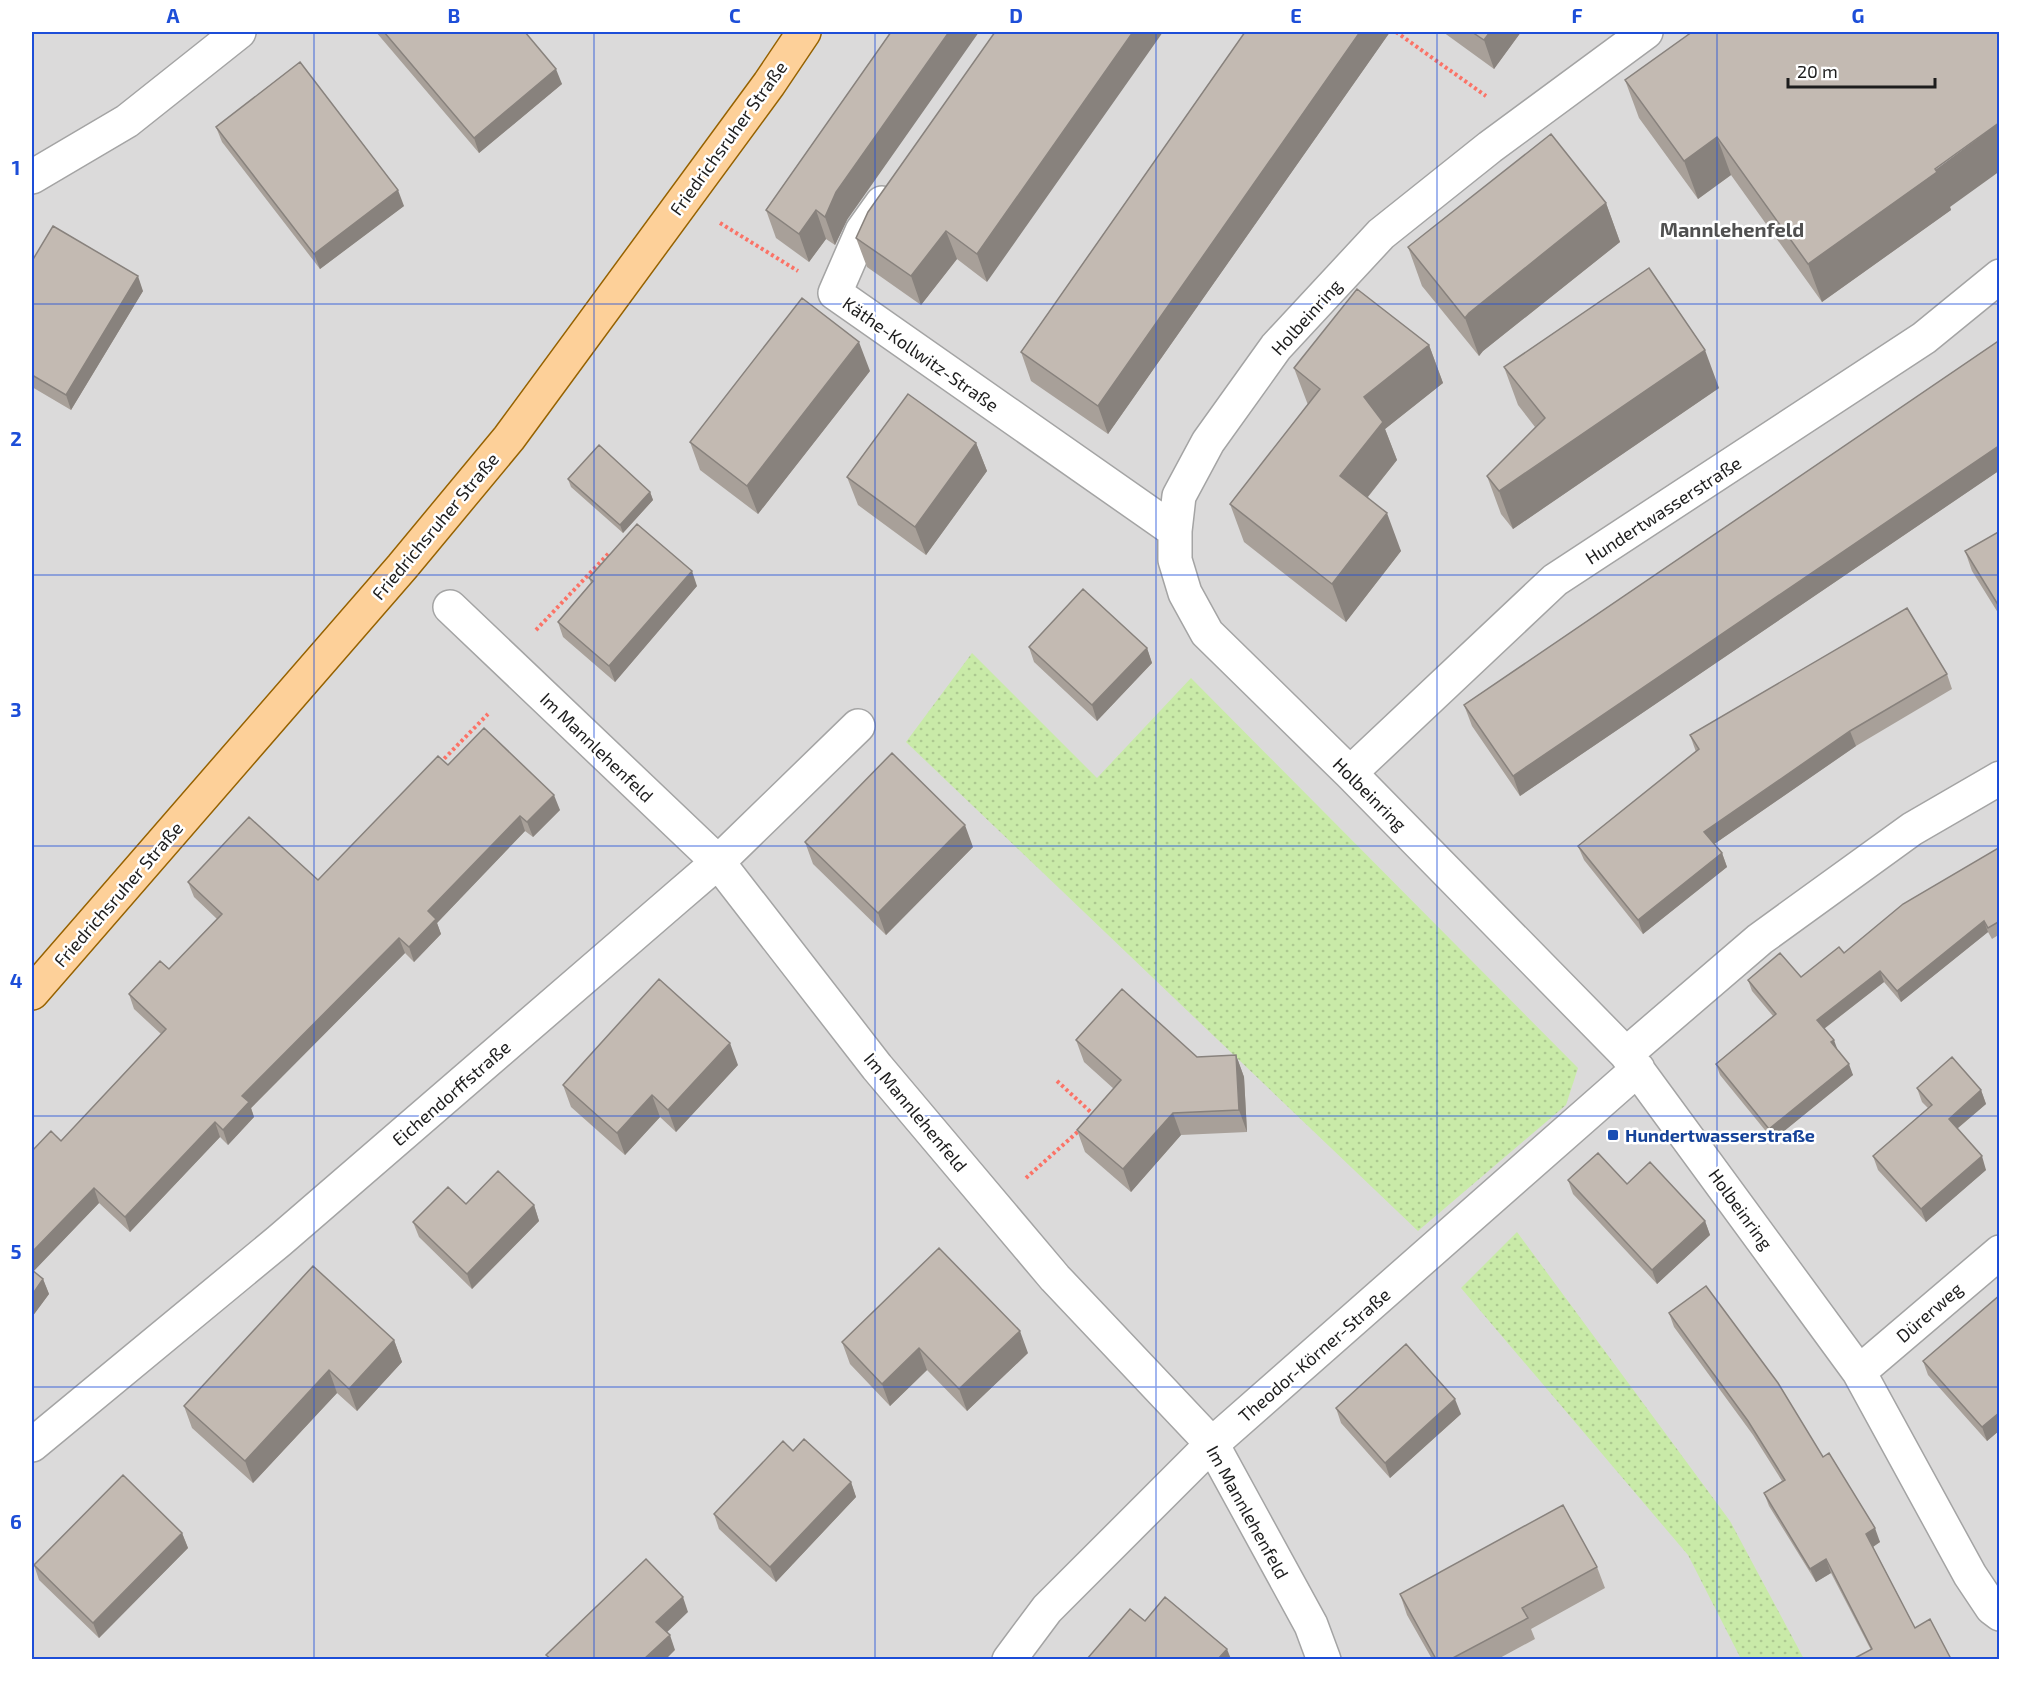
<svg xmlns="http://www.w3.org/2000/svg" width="2031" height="1691" font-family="'Exo 2',sans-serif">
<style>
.residential{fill:#dbdada}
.grass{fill:url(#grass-dots)}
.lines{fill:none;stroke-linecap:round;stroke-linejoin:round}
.minor-casing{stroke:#a4a4a4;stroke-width:36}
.major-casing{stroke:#966200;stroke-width:36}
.path{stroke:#fb7367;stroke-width:4;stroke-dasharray:3 3;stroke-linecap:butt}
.minor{stroke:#fff;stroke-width:33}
.major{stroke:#fdd099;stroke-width:33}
.wall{fill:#a8a099}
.shaded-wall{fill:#88827d}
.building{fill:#c3bab2;stroke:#88827d;stroke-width:1.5}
.grid{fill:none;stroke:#1d4ed8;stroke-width:1.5;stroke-opacity:0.55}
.transit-dot{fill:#1a4fb4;stroke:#fff;stroke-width:2}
.labels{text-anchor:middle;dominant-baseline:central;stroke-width:5;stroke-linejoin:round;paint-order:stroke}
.street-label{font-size:18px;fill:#1d1d1d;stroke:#fff}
.transit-label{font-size:18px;font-weight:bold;fill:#164399;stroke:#fff;text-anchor:start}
.neighbourhood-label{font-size:20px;font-weight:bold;fill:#505050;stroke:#fff}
.neatline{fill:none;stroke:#1d4ed8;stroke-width:2}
.grid-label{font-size:20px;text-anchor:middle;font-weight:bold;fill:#1d4ed8}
</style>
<defs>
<pattern id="grass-dots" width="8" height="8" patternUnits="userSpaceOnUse" patternTransform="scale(1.5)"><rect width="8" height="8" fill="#c9eaa8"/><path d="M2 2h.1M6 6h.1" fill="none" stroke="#acc890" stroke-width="1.8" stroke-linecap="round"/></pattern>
</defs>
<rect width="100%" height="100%" fill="#efeae3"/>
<path class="residential" d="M32 32H1999V1659H32Z"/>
<path class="grass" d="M972 653 1097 778 1191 678 1578 1068 1566 1105 1418 1231 906 742Z
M1517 1232 1730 1521 1804 1659H1741L1688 1555 1461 1288Z"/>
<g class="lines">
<defs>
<path id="minor" d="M1646 32 1490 147 1381 234 1276 347 1208 442 1179 496 1175 531V560L1185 593 1207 633 1350 773 1626 1054 1859 1372 1970 1575 1992 1608 2000 1614
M32 177 127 121 239 32
M882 203 862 231 835 293 1175 531
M450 607 718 862 877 1067 1055 1278 1212 1444 1311 1625 1324 1660
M1350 773 1555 580 1924 338 2000 276
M1626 1054 1760 939 1912 829 2000 778
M1859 1372 2000 1252
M32 1445 279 1241 675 899 718 862 858 726
M1009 1660 1047 1609 1212 1444 1638 1069"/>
<path id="major" d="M32 993 402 567 509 438 769 84 804 32"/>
</defs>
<use href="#minor" class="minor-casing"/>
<use href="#major" class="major-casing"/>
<path class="path" d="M1396 32 1486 96
M720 223 798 271
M536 630 609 553
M440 763 488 714
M1057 1081 1094 1115
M1026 1178 1081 1129"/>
<use href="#minor" class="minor"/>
<use href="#major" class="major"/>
</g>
<path class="wall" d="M376 32H525L562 84 479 153Z
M891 32 847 220 835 245 826 239 809 262 776 238 766 210Z
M995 32 987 282 957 259 921 305 867 267 856 238Z
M1245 32H1390L1108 434 1031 381 1021 352Z
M1443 32H1521L1494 69Z
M1625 80 1950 207 1951 210 1822 302 1731 175 1698 199 1639 118Z
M216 127 404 206 320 269 222 142Z
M1606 203 1620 242 1483 351 1479 356 1422 286 1408 247Z
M32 261 143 291 71 410 32 387Z
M2000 340V470L1520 796 1472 726 1464 705Z
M1429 345 1443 383 1385 429 1397 460 1368 497 1401 551 1346 622 1244 542 1230 504 1308 405 1294 368Z
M1504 367 1719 388 1513 529 1501 514 1487 476 1535 427 1518 405Z
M870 371 758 514 700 470 690 442Z
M976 443 987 471 926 555 858 505 847 477Z
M568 479 650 492 653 500 623 533 571 487Z
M2000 531V616L1972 571 1965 551Z
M589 578 697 586 615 682 563 637 558 622 591 583Z
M1029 647 1147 648 1152 663 1097 721 1034 662Z
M1947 674 1952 689 1856 746 1714 844 1722 853 1727 867 1643 934 1584 860 1578 846 1696 752 1690 735Z
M448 765 560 810 533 837 525 831 437 923 441 934 414 962 405 953 251 1108 254 1117 228 1145 220 1137 130 1232 99 1203 33 1271 43 1279 49 1294 32 1317V1151L61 1141 161 1034 134 1009 129 994 169 969 217 919 194 897 188 882 318 880Z
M805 842 973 847 886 935 813 864Z
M2000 847V934L1992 939 1988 932 1901 1002 1884 982 1824 1029 1853 1075 1773 1140 1720 1075 1716 1064 1773 1016 1752 991 1748 980 1801 977 1844 953Z
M1076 1040 1197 1057 1236 1055 1244 1077 1247 1132 1181 1135 1131 1192 1085 1152 1077 1130 1114 1089 1084 1062Z
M738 1065 676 1132 660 1117 625 1155 571 1107 563 1085Z
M1917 1088 1981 1090 1986 1104 1957 1129 1986 1170 1926 1222 1878 1170 1873 1156 1928 1108 1922 1102Z
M1568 1180 1627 1184 1705 1221 1710 1235 1657 1284 1573 1194Z
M466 1204 534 1205 539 1221 472 1289 419 1237 413 1222Z
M2000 1295V1430L1987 1441 1928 1375 1923 1361Z
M1669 1313 1823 1457 1880 1542 1873 1547 1915 1628 1871 1650 1831 1573 1816 1582 1769 1506 1764 1493 1782 1481 1753 1435 1674 1327Z
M394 1340 402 1362 357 1411 337 1393 253 1483 192 1428 184 1406Z
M842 1342 1028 1353 967 1411 927 1370 890 1406 850 1364Z
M1336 1408 1461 1414 1390 1478 1341 1423Z
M793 1451 851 1482 856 1497 776 1582 719 1529 714 1514Z
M182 1533 188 1548 99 1638 39 1580 34 1565Z
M1597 1567 1605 1588 1531 1629 1535 1639 1498 1659H1432L1407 1615 1400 1594Z"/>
<path class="shaded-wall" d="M949 32H979L847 220 835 245 825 217 836 192Z
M1133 32H1163L987 282 977 254Z
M1360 32H1390L1108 434 1098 406Z
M1490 32H1521L1494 69 1484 40Z
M556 69 562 84 479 153 474 138Z
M2000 122V171L1950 207 1951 210 1822 302 1808 264Z
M1717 137 1731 175 1698 199 1684 161Z
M398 190 404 206 320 269 314 254Z
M1606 203 1620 242 1483 351 1479 356 1465 318 1469 313Z
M816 210 826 239 809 262 799 234Z
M946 231 957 259 921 305 911 276Z
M138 276 143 291 71 410 66 395Z
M859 342 870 371 758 514 747 486Z
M1429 345 1443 383 1385 429 1397 460 1354 514 1340 476 1364 397Z
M1705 350 1719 388 1513 529 1499 491Z
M976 443 987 471 926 555 915 527Z
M2000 445V470L1520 796 1513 776Z
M650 492 653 500 623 533 620 525Z
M1387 513 1401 551 1346 622 1332 584Z
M692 571 697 586 615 682 609 666Z
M1147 648 1152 663 1097 721 1092 705Z
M1850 731 1856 746 1710 847 1704 832Z
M554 795 560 810 533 837 527 822Z
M520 816 525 831 437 923 441 934 414 962 409 947 428 911Z
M965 825 973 847 886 935 878 913Z
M1722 853 1727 867 1643 934 1638 920Z
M1984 921 1988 932 1901 1002 1897 991Z
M399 938 405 953 251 1108 254 1117 228 1145 223 1130 242 1096Z
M1880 971 1884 982 1821 1031 1817 1020Z
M1834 1040 1838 1051 1831 1042Z
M730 1043 738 1065 676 1132 668 1110Z
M1236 1055 1244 1077 1247 1132 1239 1110Z
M1849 1064 1853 1075 1773 1140 1769 1129Z
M1981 1090 1986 1104 1953 1132 1949 1119Z
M652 1095 660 1117 625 1155 617 1133Z
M1173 1113 1181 1135 1131 1192 1123 1169Z
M215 1122 220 1137 130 1232 125 1217Z
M1982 1156 1986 1170 1926 1222 1921 1209Z
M94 1188 99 1203 32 1273V1252Z
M534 1205 539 1221 472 1289 467 1274Z
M1705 1221 1710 1235 1657 1284 1652 1270Z
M43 1279 49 1294 32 1317V1295Z
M1020 1331 1028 1353 967 1411 959 1389Z
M394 1340 402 1362 357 1411 349 1389Z
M919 1348 927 1370 890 1406 882 1384Z
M329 1370 337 1393 253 1483 245 1461Z
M1455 1399 1461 1414 1390 1478 1385 1463Z
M2000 1412V1430L1987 1441 1982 1427Z
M851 1482 856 1497 776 1582 770 1567Z
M1875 1528 1880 1542 1871 1548 1866 1534Z
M182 1533 188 1548 99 1638 93 1623Z
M1826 1559 1831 1573 1816 1582 1810 1569Z
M683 1597 688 1612 662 1637 656 1622Z
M670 1635 675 1650 666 1659H644Z
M1227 1649 1231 1659H1218Z"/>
<path class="building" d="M384 32H525L556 69 474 138Z
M891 32H949L836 192 825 217 816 210 799 234 766 210Z
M995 32H1133L977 254 946 231 911 276 856 238 868 212Z
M1245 32H1360L1098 406 1021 352Z
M1472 32H1490L1484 40Z
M1692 32H2000V122L1935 169 1937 172 1808 264 1717 137 1684 161 1625 80Z
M300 62 398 190 314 254 216 127Z
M1551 134 1606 203 1469 313 1465 318 1408 247Z
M53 226 138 276 66 395 32 375V261Z
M1649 268 1705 350 1499 491 1487 476 1545 418 1504 367Z
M1357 289 1429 345 1364 397 1383 422 1340 476 1387 513 1332 584 1230 504 1320 389 1294 368Z
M802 298 859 342 747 486 690 442Z
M2000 340V445L1513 776 1464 705Z
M908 394 976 443 915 527 847 477Z
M599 445 650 492 620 525 568 479Z
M637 524 692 571 609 666 558 622 593 581 589 578Z
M2000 531V608L1965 551Z
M1083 589 1147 648 1092 705 1029 647Z
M1907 608 1947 674 1850 731 1704 832 1722 853 1638 920 1578 846 1699 749 1690 735Z
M484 728 554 795 527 822 520 816 428 911 436 919 409 947 399 938 242 1096 249 1102 223 1130 215 1122 125 1217 94 1188 32 1252V1151L51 1131 61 1141 166 1029 129 994 160 961 169 969 222 914 188 882 249 817 318 880 438 756 448 765Z
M892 753 965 825 878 913 805 842Z
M2000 847V921L1988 928 1984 921 1897 991 1880 971 1817 1020 1834 1040 1831 1042 1849 1064 1769 1129 1716 1064 1776 1014 1748 980 1780 953 1801 977 1839 947 1844 953 1903 904Z
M659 979 730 1043 668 1110 652 1095 617 1133 563 1085Z
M1122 989 1197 1057 1236 1055 1239 1110 1173 1113 1123 1169 1077 1130 1121 1080 1076 1040Z
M1952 1057 1981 1090 1949 1119 1982 1156 1921 1209 1873 1156 1932 1105 1917 1088Z
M1598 1153 1627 1184 1650 1162 1705 1221 1652 1270 1568 1180Z
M498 1171 534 1205 467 1274 413 1222 448 1187 466 1204Z
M939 1248 1020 1331 959 1389 919 1348 882 1384 842 1342Z
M313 1266 394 1340 349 1389 329 1370 245 1461 184 1406Z
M32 1270 43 1279 32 1295Z
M1706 1286 1778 1383 1823 1457 1829 1453 1875 1528 1866 1534 1915 1628 1930 1619 1951 1659H1853L1872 1649 1826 1559 1810 1569 1764 1493 1785 1480 1748 1421 1669 1313Z
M2000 1295V1412L1982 1427 1923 1361Z
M1406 1344 1455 1399 1385 1463 1336 1408Z
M804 1439 851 1482 770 1567 714 1514 783 1441 793 1451Z
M123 1475 182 1533 93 1623 34 1565Z
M1563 1505 1597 1567 1522 1608 1528 1618 1451 1659H1436L1400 1594Z
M646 1559 683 1597 656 1622 670 1635 644 1659H551L546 1655Z
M1165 1597 1227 1649 1218 1659H1087L1130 1609 1145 1621Z"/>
<path class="grid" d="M314 32V1660M594 32V1660M875 32V1660M1156 32V1660M1437 32V1660M1717 32V1660M32 304H2000M32 575H2000M32 846H2000M32 1116H2000M32 1387H2000"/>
<rect class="transit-dot" x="1607" y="1129" width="12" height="12" rx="3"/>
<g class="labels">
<g class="street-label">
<text transform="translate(728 138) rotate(-54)">Friedrichsruher Straße</text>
<text transform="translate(1306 317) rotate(-48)">Holbeinring</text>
<text transform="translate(921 354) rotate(35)">Käthe-Kollwitz-Straße</text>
<text transform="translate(1663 510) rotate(-33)">Hundertwasserstraße</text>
<text transform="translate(435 526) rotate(-50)">Friedrichsruher Straße</text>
<text transform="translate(597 747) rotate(44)">Im Mannlehenfeld</text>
<text transform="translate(1370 794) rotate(45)">Holbeinring</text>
<text transform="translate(118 894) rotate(-49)">Friedrichsruher Straße</text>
<text transform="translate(451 1093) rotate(-41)">Eichendorffstraße</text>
<text transform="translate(916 1112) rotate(50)">Im Mannlehenfeld</text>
<text transform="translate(1741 1209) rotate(54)">Holbeinring</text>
<text transform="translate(1929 1312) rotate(-41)">Dürerweg</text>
<text transform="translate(1314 1355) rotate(-41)">Theodor-Körner-Straße</text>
<text transform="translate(1248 1512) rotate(61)">Im Mannlehenfeld</text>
</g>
<g class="transit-label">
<text x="1625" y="1135">Hundertwasserstraße</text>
</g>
<g class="neighbourhood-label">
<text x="1732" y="229">Mannlehenfeld</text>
</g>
</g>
<rect width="2031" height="1691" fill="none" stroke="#ffffff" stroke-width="66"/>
<path d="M1788 78v9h147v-9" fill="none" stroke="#1d1d1d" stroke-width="3"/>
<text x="1797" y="78" font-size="18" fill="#1d1d1d" stroke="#ffffff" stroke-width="4.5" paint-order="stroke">20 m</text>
<rect x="33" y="33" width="1965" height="1625" class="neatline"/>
<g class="grid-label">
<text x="173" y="23">A</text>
<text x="454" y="23">B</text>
<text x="735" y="23">C</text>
<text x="1016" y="23">D</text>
<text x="1296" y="23">E</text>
<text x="1577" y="23">F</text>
<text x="1858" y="23">G</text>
<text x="16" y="175">1</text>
<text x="16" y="446">2</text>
<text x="16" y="717">3</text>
<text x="16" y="988">4</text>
<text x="16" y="1259">5</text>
<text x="16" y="1529">6</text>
</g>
</svg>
